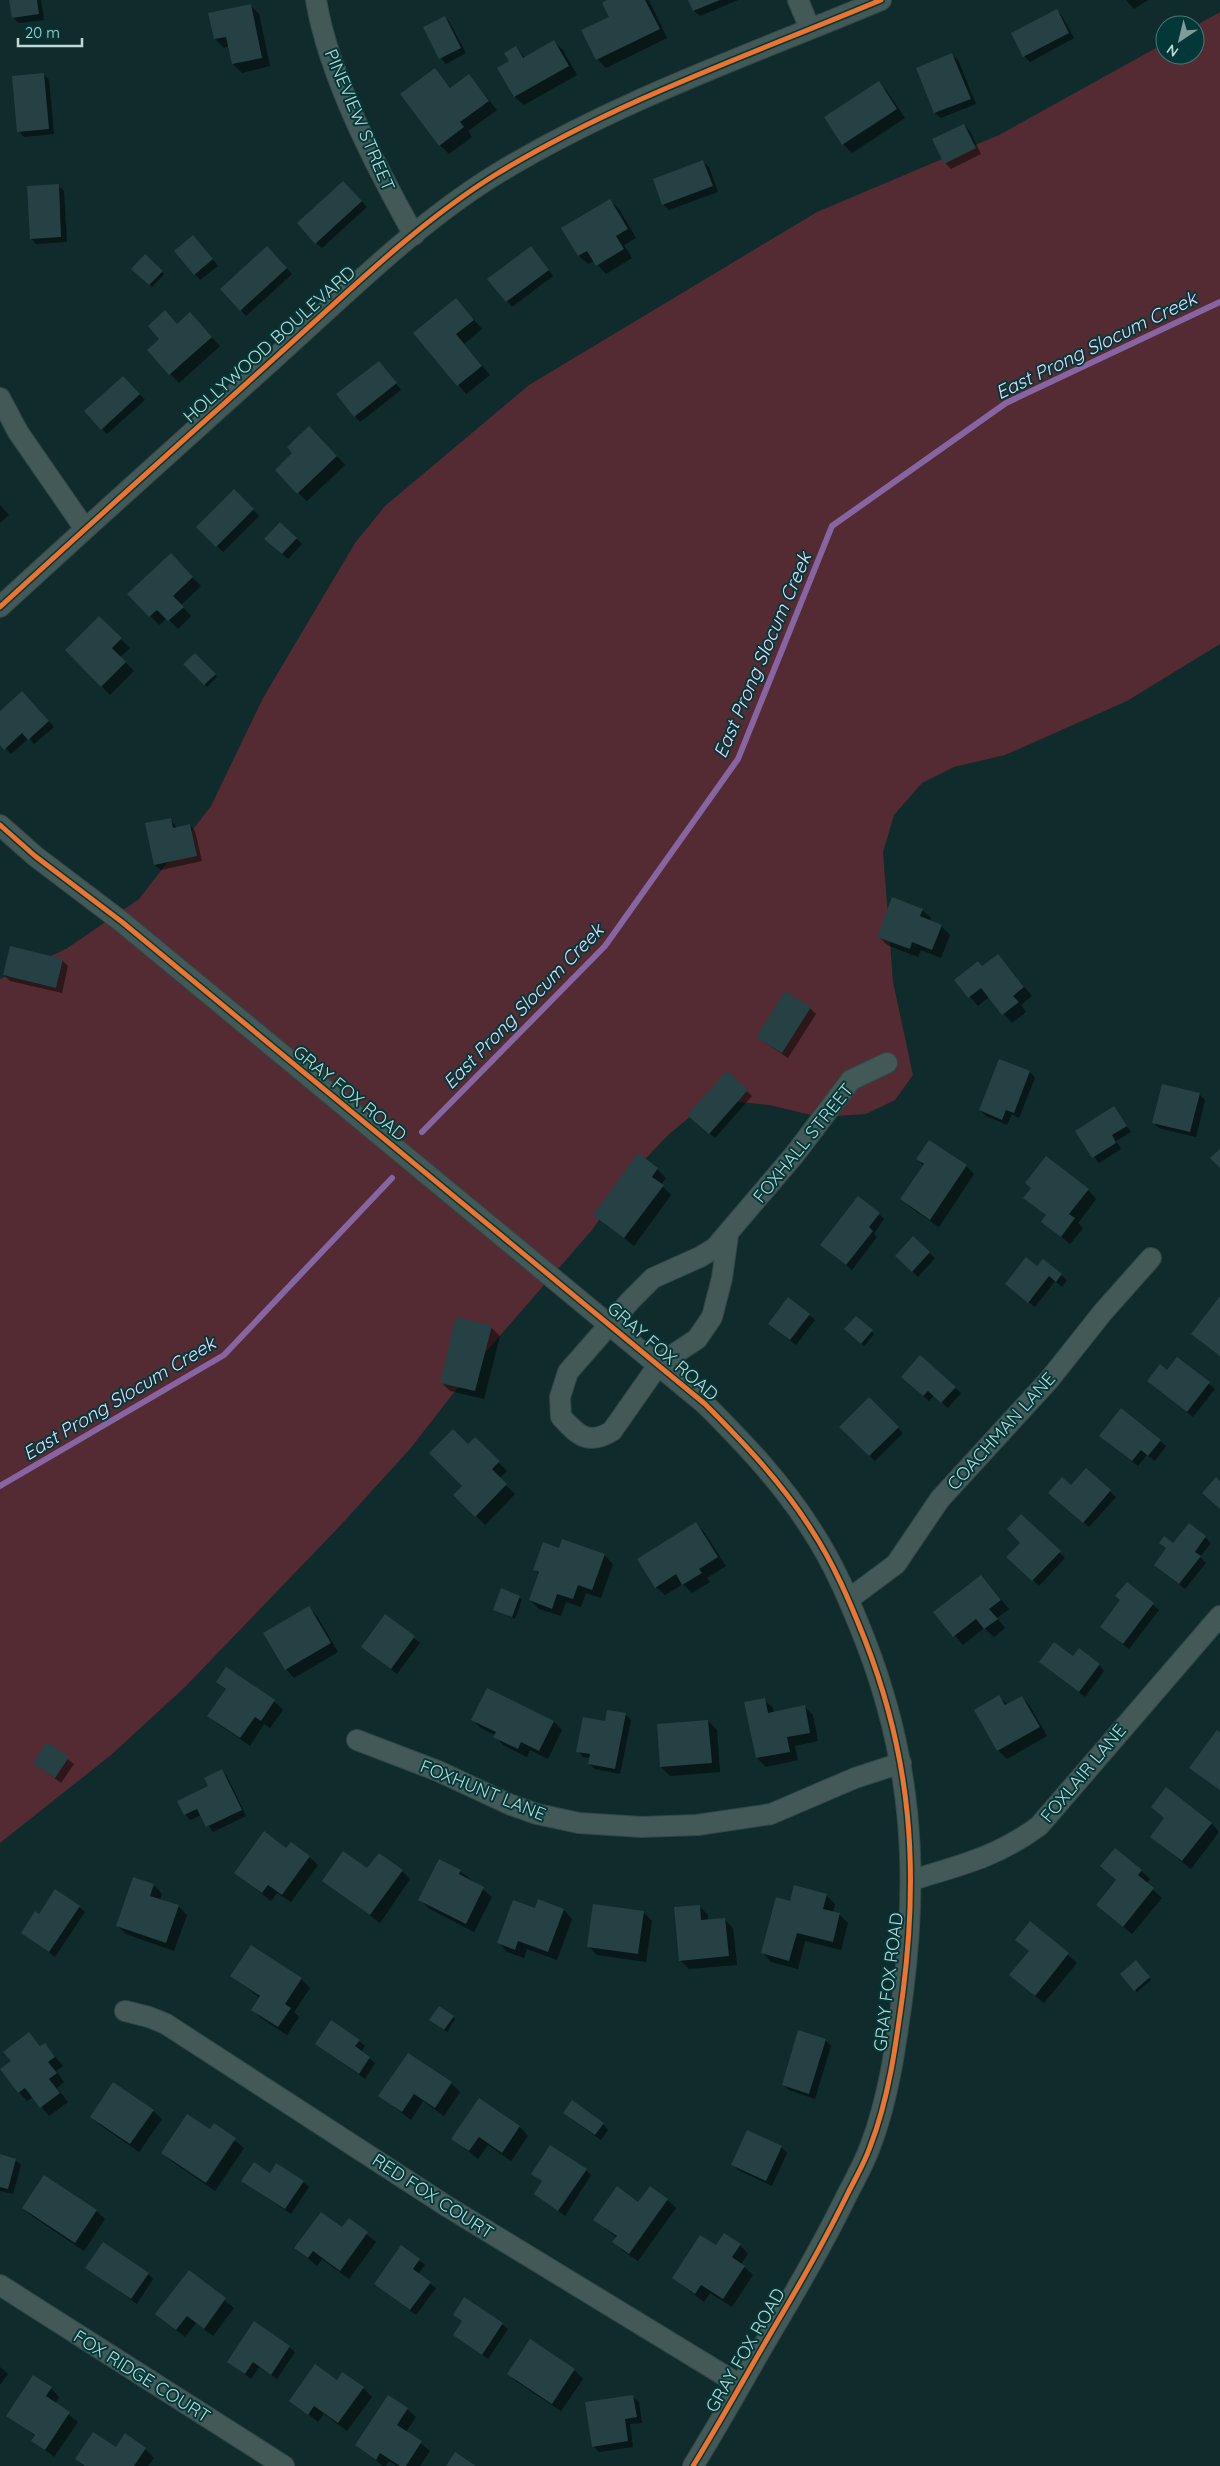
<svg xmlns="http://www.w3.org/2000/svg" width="1220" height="2466" font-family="Quicksand,sans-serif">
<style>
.green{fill:#542b32}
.shadow{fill:#0007}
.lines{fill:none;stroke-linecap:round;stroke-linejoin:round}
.stream{stroke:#8765a2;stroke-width:6}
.building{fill:#264143}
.minor-casing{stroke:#324747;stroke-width:22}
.minor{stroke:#425958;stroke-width:20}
.cycleway-casing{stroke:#023837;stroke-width:8}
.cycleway{stroke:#ef722f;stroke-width:5}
.labels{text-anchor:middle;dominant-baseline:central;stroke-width:4;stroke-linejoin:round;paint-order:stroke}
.street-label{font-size:18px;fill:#bbd9d7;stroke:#023837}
.water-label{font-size:19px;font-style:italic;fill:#ecd7fc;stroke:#023837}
</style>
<rect width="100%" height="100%" fill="#0f2b2b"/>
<path class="green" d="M1220 12V644L1127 701 1005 755 954 767 922 783 894 815 883 852 893 982 913 1075 895 1100 866 1114 820 1117 769 1105 730 1101 696 1112 668 1135 633 1172 592 1230 484 1354 410 1449 338 1528 185 1687 111 1755 0 1843V979L66 949 139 899 211 806 263 698 355 543 385 506 529 385 817 212 999 135 1165 43V55H1195V26Z"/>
<path class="shadow" d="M11 0H41L44 20 19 23 13 18Z
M610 0H649L667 38 606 68 597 59 611 17Z
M689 0H738L700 16 694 11Z
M1126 0H1148L1134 9Z
M250 5 259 14 270 66 242 73 233 64 229 46 224 48 215 39 210 14Z
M1057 11 1062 16 1074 38 1030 62 1024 56Z
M445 17 450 23 466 53 446 64 441 58Z
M554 42 563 50 577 75 524 105 515 97 499 69 511 62 516 48 525 58Z
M952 55 958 60 976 104 941 118 935 113 917 69Z
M435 70 451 88 469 75 497 110 468 131 472 137 449 154 440 145Z
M43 74 49 80 54 134 24 137 19 131Z
M879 83 887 91 905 118 852 153 843 144Z
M964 125 970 131 981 154 951 169 945 163Z
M703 162 709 167 718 192 669 210 664 205 654 180Z
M58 185 64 191 67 242 36 244 31 238Z
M349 188 367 207 322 248 316 243Z
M610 201 619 209 636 238 624 245 632 258 606 274 594 261 588 264 579 256 563 228Z
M199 242 218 266 200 280 175 251Z
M273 253 292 274 246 316 241 310Z
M536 253 553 276 512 307 489 279Z
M145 256 164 274 152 287 133 269Z
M456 300 482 329 464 344 490 375 466 394 415 333Z
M198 323 220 346 179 383 148 350 177 325Z
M385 368 401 390 360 422 355 416Z
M123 377 145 400 107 434 102 429Z
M318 436 345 465 307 501 298 493 294 453Z
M234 490 259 516 223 552 198 527Z
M0 505 9 515 0 523Z
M280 523 302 544 288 559 266 539Z
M179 564 201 586 181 605 191 616 178 629 167 618 159 625 129 594Z
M99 618 130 648 120 657 134 671 110 695 67 650Z
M194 654 217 677 207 687 184 664Z
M28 698 54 727 34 744 29 738 11 754 0 743V713Z
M170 819 177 828 190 825 195 831 202 861 161 870 155 865Z
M922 910 931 918 929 921 941 926 950 935 941 958 921 950 918 957 887 945 879 937Z
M998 955 1032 996 1021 1005 1026 1012 1012 1023 989 997 978 1006 955 980 982 968Z
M62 960 68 966 62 993 10 981 4 975Z
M810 1008 816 1014 788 1058 757 1037Z
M1000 1060 1030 1072 1035 1078 1019 1118 1012 1114 1007 1125 986 1116 980 1110Z
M747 1091 752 1096 715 1138 694 1120Z
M1199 1094 1205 1100 1196 1137 1159 1128 1154 1123Z
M1113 1107 1131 1132 1116 1141 1121 1149 1099 1163 1076 1132Z
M917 1159 966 1166 974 1174 939 1227 911 1208 902 1199 924 1166Z
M657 1169 666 1178 661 1185 671 1195 634 1246 594 1214Z
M1088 1190 1096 1199 1078 1223 1083 1228 1070 1244 1043 1222 1047 1216 1025 1198Z
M879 1214 884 1219 874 1234 877 1237 852 1270 827 1250Z
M913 1238 935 1258 918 1277 896 1256Z
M1043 1261 1067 1280 1062 1287 1055 1281 1035 1307 1012 1290Z
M809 1315 815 1320 796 1345 775 1329Z
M856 1318 874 1334 864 1346 846 1329Z
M491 1327 500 1336 484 1399 450 1391 441 1382Z
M1177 1359 1215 1389 1193 1417 1148 1381 1167 1371Z
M908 1383 955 1388 961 1393 948 1408 934 1396 929 1401Z
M869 1399 903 1433 875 1461 841 1427Z
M1121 1409 1166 1446 1155 1461 1147 1455 1138 1466 1106 1441Z
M475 1439 507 1471 499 1479 515 1494 485 1525 455 1495 464 1486 468 1445Z
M1086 1470 1116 1497 1089 1527 1056 1498 1071 1486Z
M1021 1516 1065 1558 1039 1586 1008 1557 1022 1543Z
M695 1523 704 1532 726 1566 707 1578 710 1582 692 1593 683 1584 665 1595 656 1587Z
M1189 1524 1211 1543 1200 1557 1206 1563 1185 1589 1161 1570 1166 1548 1161 1543 1173 1545Z
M560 1549 604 1555 613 1564 601 1598 586 1593 581 1607 566 1602 561 1616 539 1609 530 1600 539 1574 535 1570Z
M981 1576 1009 1609 997 1618 1005 1628 994 1637 984 1628 963 1645 935 1612Z
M1127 1583 1159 1610 1129 1649 1101 1627 1121 1600Z
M502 1590 522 1599 515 1619 494 1609Z
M309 1608 317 1616 338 1652 294 1678 286 1669Z
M385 1616 420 1643 397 1674 363 1647Z
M1073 1658 1099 1665 1104 1671 1085 1697 1041 1662Z
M226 1669 274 1701 283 1710 270 1728 264 1724 250 1746 218 1724 209 1716 226 1690 217 1681Z
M487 1689 554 1722 562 1730 548 1759 530 1750 527 1757 503 1745 495 1735 481 1728 473 1720Z
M999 1697 1008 1705 1022 1697 1030 1706 1047 1736 1007 1759 998 1750 975 1710Z
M764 1700 773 1708 774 1713 804 1706 813 1715 818 1741 795 1746 798 1760 766 1767 757 1758Z
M625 1714 631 1720 620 1774 595 1769 589 1764 590 1758 583 1757 578 1751 606 1723Z
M708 1721 717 1730 720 1772 670 1776 661 1767Z
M47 1744 74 1764 61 1783 35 1763Z
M222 1771 227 1776 246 1816 213 1832 201 1815 190 1820 185 1814Z
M1211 1823 1219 1832 1191 1869 1151 1837Z
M287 1849 309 1857 318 1865 291 1902 277 1893 271 1901 236 1873Z
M1102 1866 1141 1871 1150 1879 1146 1884 1162 1898 1132 1934 1097 1905 1117 1880Z
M368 1870 402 1871 410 1879 380 1923 324 1880Z
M460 1871 492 1897 474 1932 428 1908 420 1899Z
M154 1885 162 1894 160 1900 178 1906 187 1915 174 1951 126 1934 117 1925Z
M826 1895 835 1904 833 1913 839 1914 848 1923 841 1950 805 1941 798 1969 771 1962 763 1953 791 1903Z
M699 1906 708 1915V1920L724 1919 733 1928 737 1965 689 1969 680 1960Z
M79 1907 85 1912 55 1957 23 1932 39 1916Z
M535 1910H564L572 1919 557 1960 527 1949 524 1958 507 1952 499 1943Z
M643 1912 652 1921 646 1962 597 1955 588 1946Z
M1030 1923 1077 1963 1044 2003 1020 1984 1030 1952 1017 1940Z
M1136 1962 1151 1980 1137 1992 1122 1974Z
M232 1976 301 1979 310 1988 294 2012 299 2017 287 2035 261 2018 253 2010 260 1998Z
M453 2017 455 2019 447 2032 433 2023Z
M29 2034 42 2047 45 2045 63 2066 56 2071 64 2082 57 2088 68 2102 49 2116 33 2097 27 2101 19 2092 12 2062Z
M825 2040 831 2046 815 2099 789 2090 783 2085Z
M359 2041 365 2046 361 2052 375 2063 365 2079 316 2044Z
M408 2054 451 2083 460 2092 444 2116 423 2101 411 2120 380 2096Z
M479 2099 520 2127 528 2136 511 2161 488 2145 478 2159 453 2139Z
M153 2111 162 2119 139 2152 100 2125 91 2117Z
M570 2118 603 2124 608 2130 601 2140Z
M214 2125 244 2148 215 2191 171 2161 162 2152 210 2131Z
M781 2147 787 2153 772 2186 738 2170 733 2165Z
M0 2155 15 2160 21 2165 13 2194 0 2191Z
M586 2170 591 2175 565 2216 536 2194 543 2182 533 2173Z
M270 2175 303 2182 309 2187 291 2214 243 2181Z
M667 2200 676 2208 638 2261 623 2251 614 2242 617 2238 595 2220 639 2203Z
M23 2208 96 2211 105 2219 84 2251 32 2216Z
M349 2220 376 2242 349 2279 322 2259 317 2266 295 2248 342 2229Z
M740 2245 748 2254 741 2264 753 2275 732 2307 710 2293 704 2302 673 2278 717 2247Z
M402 2247 425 2265 418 2274 436 2288 416 2315 375 2284Z
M87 2268 148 2274 153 2279 137 2304Z
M189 2272 234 2308 213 2336 196 2323 185 2337 157 2314Z
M454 2314 502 2324 508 2329 488 2359 455 2335 463 2322Z
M289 2347 295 2352 277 2379 259 2367 251 2379 229 2362Z
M0 2367 8 2374 0 2385Z
M574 2370 583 2379 561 2411 517 2382 508 2374Z
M337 2381 363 2388 372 2397 347 2431 324 2414 318 2422 291 2401Z
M51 2388 59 2397 55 2404 78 2422 54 2457 33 2440 36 2437 8 2415Z
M633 2397 639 2402 642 2423 630 2424 633 2447 599 2452 593 2446Z
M407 2409 416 2417 406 2432 430 2451 420 2466H397L389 2461 386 2466H383L356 2445Z
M116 2449H145L154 2458 148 2466H83L76 2459Z"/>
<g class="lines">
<path class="stream" d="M422 1132 605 946 738 759 832 526 1006 403 1220 302
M0 1486 224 1355 392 1178"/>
</g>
<path class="building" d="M9 0H37L39 14 12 18Z
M607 0H645L660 29 596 60 581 30 609 17 602 3Z
M688 0H720L693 11Z
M251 4 262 58 232 64 226 37 214 39 208 13Z
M1057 9 1069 33 1023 57 1011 33Z
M445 16 461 48 439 59 423 27Z
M554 40 569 66 514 97 497 68 509 61 504 53 516 46 523 58Z
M952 53 971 99 934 113 916 68Z
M435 68 450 88 469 74 489 101 460 122 464 127 439 146 400 94Z
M44 73 49 129 17 132 12 76Z
M879 81 897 109 842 145 824 117Z
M964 124 976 148 944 164 932 139Z
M703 160 713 186 662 205 653 179Z
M343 181 362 201 315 244 297 223Z
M59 184 61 237 30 239 27 186Z
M610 199 628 229 616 236 624 249 596 266 587 251 578 256 561 228Z
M193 235 213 259 194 275 174 251Z
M267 246 287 268 240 311 220 289Z
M531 246 549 270 506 302 487 279Z
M145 254 163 271 149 285 131 269Z
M456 298 474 320 456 334 482 366 457 386 413 333Z
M165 310 177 324 190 312 212 337 169 375 147 350 159 339 148 326Z
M379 361 397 383 354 417 336 394Z
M123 376 140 394 101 430 84 411Z
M309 426 337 456 297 494 275 470 292 453 287 447Z
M234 489 254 509 216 547 196 527Z
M280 522 297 538 282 554 264 539Z
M171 553 193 577 173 596 184 607 168 621 157 610 149 617 127 594Z
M99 616 122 638 112 648 126 662 101 687 65 650Z
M195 653 216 674 204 685 183 664Z
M22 691 49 721 28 740 22 733 4 750 0 745V711Z
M171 818 173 828 190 824 197 856 154 865 145 823Z
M892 897 923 909 920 916 942 925 932 950 912 942 910 949 877 937Z
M10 946 63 959 56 988 3 975Z
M998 954 1024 987 1013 996 1019 1002 1002 1015 981 988 968 998 954 980 978 961 982 966Z
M785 991 811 1007 782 1053 756 1037Z
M999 1059 1030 1071 1014 1113 1006 1110 1002 1120 979 1110Z
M727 1071 748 1090 709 1134 687 1115Z
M1162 1084 1200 1093 1190 1132 1152 1123Z
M1114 1106 1127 1126 1112 1135 1116 1143 1092 1158 1075 1131Z
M929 1140 967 1165 930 1220 900 1199 924 1164 916 1159Z
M1220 1149V1168L1210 1158Z
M638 1153 658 1168 652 1177 664 1185 624 1238 593 1215Z
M1046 1156 1089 1189 1069 1214 1075 1218 1061 1237 1041 1222 1046 1215 1023 1198 1031 1188 1025 1183Z
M858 1196 880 1213 869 1227 873 1231 846 1265 820 1245Z
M913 1236 930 1252 912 1272 895 1256Z
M1026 1257 1037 1266 1043 1259 1062 1274 1056 1282 1049 1276 1028 1303 1005 1284Z
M1220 1296V1356L1191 1334Z
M788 1297 810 1314 790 1340 768 1324Z
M856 1316 873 1330 861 1344 844 1329Z
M456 1317 492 1326 475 1391 440 1383Z
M920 1355 956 1387 941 1403 928 1391 923 1396 901 1377Z
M1177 1357 1210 1382 1187 1412 1147 1381 1160 1364 1167 1370Z
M869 1397 899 1427 869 1456 839 1427Z
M1121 1408 1161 1440 1148 1456 1141 1450 1132 1461 1099 1436Z
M453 1429 468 1444 475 1437 500 1461 492 1469 507 1484 475 1517 453 1495 462 1486 429 1453Z
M1086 1468 1111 1490 1083 1523 1048 1493 1062 1477 1071 1485Z
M1216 1477 1220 1481V1509L1202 1493Z
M1021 1514 1061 1551 1032 1581 1006 1557 1020 1543 1007 1529Z
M696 1522 718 1557 699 1569 702 1573 682 1585 676 1574 655 1588 637 1559Z
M1189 1523 1206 1536 1195 1552 1201 1556 1179 1584 1154 1565 1166 1548 1159 1543 1164 1536 1173 1543Z
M562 1539 605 1554 592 1590 578 1585 573 1599 557 1594 552 1609 529 1600 539 1572 533 1570 543 1542 559 1548Z
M981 1575 1001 1600 989 1609 998 1619 984 1629 976 1619 953 1637 933 1612Z
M1127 1582 1154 1603 1123 1644 1100 1627 1120 1600 1115 1596Z
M501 1588 520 1596 512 1617 493 1610Z
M309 1606 331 1643 285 1670 263 1633Z
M385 1614 415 1636 391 1669 361 1647Z
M1054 1642 1073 1656 1079 1648 1100 1664 1079 1692 1039 1662Z
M226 1667 275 1700 261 1721 255 1717 240 1738 207 1716 226 1689 216 1682Z
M487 1688 554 1721 539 1751 521 1742 518 1749 493 1737 496 1732 471 1720Z
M999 1695 1005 1705 1022 1696 1040 1727 997 1751 974 1710Z
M765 1698 768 1713 805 1705 810 1733 787 1737 790 1752 756 1758 744 1702Z
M607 1710 626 1713 615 1769 588 1764 590 1754 576 1752 583 1717 605 1721Z
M708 1720 712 1763 660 1767 657 1724Z
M1217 1730 1220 1732V1790L1189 1768Z
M47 1742 69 1757 55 1778 33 1763Z
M222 1769 242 1810 206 1827 197 1809 184 1815 177 1801 208 1786 204 1778Z
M1166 1787 1212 1823 1182 1861 1150 1837 1164 1818 1151 1807Z
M264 1831 286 1848 291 1842 310 1856 282 1895 268 1885 262 1893 234 1873Z
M1115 1848 1142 1870 1138 1875 1154 1888 1123 1927 1096 1905 1116 1880 1100 1866Z
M343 1851 367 1868 379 1853 403 1870 370 1915 322 1881Z
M439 1859 461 1870 459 1874 484 1887 466 1924 418 1900Z
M133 1877 154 1884 150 1896 179 1905 166 1943 116 1926Z
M794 1885 827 1894 823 1909 840 1913 833 1942 797 1933 789 1961 761 1953 776 1897 790 1901Z
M55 1889 80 1906 49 1952 21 1933 35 1911 39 1914Z
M538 1899 564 1909 548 1952 518 1941 515 1950 497 1943 513 1900 535 1908Z
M593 1904 644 1911 638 1954 587 1947Z
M700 1905 701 1920 725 1918 729 1956 679 1961 674 1907Z
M1030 1921 1069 1953 1035 1996 1009 1975 1029 1951 1015 1940Z
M251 1945 302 1978 285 2004 291 2008 278 2027 251 2010 260 1996 230 1976Z
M1136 1960 1150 1977 1134 1991 1120 1974Z
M439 2006 454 2016 444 2030 429 2020Z
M331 2020 360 2040 355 2046 370 2057 359 2074 315 2044Z
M798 2030 826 2039 809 2094 782 2085Z
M29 2032 40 2046 45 2043 55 2057 48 2062 57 2073 49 2079 60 2093 40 2108 25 2088 18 2093 0 2069 11 2061 3 2052Z
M408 2053 452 2082 435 2108 414 2094 402 2112 378 2096Z
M113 2082 154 2110 130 2144 90 2117Z
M479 2098 520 2126 502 2153 479 2137 469 2151 451 2139Z
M572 2100 604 2123 595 2135 563 2113Z
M187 2114 210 2129 214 2123 236 2138 206 2183 161 2153Z
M747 2130 782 2146 766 2181 731 2165Z
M550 2145 587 2169 558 2211 534 2194 542 2181 531 2174Z
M0 2154 16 2159 8 2189 0 2187Z
M254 2162 270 2173 276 2163 304 2181 285 2209 241 2181Z
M44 2175 97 2210 75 2243 22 2208Z
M617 2186 638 2202 650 2186 668 2199 629 2254 612 2242 617 2236 593 2220Z
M321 2212 342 2227 349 2218 368 2232 340 2271 313 2251 308 2258 294 2248Z
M724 2233 741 2244 732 2257 745 2266 723 2299 701 2285 695 2294 672 2278 700 2235 716 2245Z
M103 2242 149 2273 131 2299 85 2268Z
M401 2245 420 2259 413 2269 431 2282 410 2310 374 2284Z
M189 2270 226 2298 204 2329 187 2316 176 2330 155 2314Z
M464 2297 503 2323 482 2355 453 2335 462 2321 453 2315Z
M254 2321 290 2346 271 2375 253 2362 245 2374 227 2362Z
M530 2339 575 2369 552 2404 507 2374Z
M315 2364 337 2380 342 2372 364 2387 338 2423 314 2406 308 2415 289 2401Z
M33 2375 52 2387 46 2396 70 2412 45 2450 31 2441 35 2435 6 2416Z
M388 2395 408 2408 397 2425 422 2441 406 2466H400L380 2453 376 2460 355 2445Z
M633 2395 637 2417 625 2419 628 2441 592 2447 585 2402Z
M93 2432 116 2447 125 2433 146 2448 134 2466H85L75 2459Z
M455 2452 476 2466H446Z"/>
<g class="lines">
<defs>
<path id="minor" d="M316 0C329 77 376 167 414 235
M798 0 810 29
M0 398 18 432 85 529
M0 607C92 522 185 439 278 355 347 293 416 224 495 175 616 101 750 55 881 0
M0 825 35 856 122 922 705 1404C744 1443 782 1483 811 1529 834 1564 850 1602 865 1640 911 1758 919 1868 903 1992 896 2044 889 2098 870 2147 864 2164 855 2179 847 2195 827 2236 805 2275 782 2314 752 2364 724 2416 693 2466
M728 1235 722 1278 712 1317 697 1339 659 1364 612 1431C588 1446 578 1435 561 1417L560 1397 568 1372 630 1301 653 1278 700 1257 715 1248 795 1154 851 1080 887 1063
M849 1599 896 1564 940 1499 1049 1380 1103 1312 1151 1258
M357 1740 438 1771 511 1805 537 1814 579 1823 642 1827 697 1825 771 1814 855 1778 901 1763
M912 1880C961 1865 997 1857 1039 1826L1220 1616
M125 2011 149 2017 166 2024 448 2207 740 2385
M0 2285 284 2466"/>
</defs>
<use href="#minor" class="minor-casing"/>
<use href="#minor" class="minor"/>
<defs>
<path id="cycleway" d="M0 607C92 522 185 439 278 355 347 293 416 224 495 175 616 101 750 55 881 0
M0 825 35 856 122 922 705 1404C744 1443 782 1483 811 1529 834 1564 850 1602 865 1640 911 1758 919 1868 903 1992 896 2044 889 2098 870 2147 864 2164 855 2179 847 2195 827 2236 805 2275 782 2314 752 2364 724 2416 693 2466"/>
</defs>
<use href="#cycleway" class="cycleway-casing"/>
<use href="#cycleway" class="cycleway"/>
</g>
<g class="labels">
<g class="street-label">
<text transform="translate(360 120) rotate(67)">PINEVIEW STREET</text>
<text transform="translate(269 344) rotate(-42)">HOLLYWOOD BOULEVARD</text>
<text transform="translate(350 1093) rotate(39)">GRAY FOX ROAD</text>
<text transform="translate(803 1143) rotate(-51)">FOXHALL STREET</text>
<text transform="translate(663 1351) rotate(41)">GRAY FOX ROAD</text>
<text transform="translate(1001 1431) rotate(-48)">COACHMAN LANE</text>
<text transform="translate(1083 1773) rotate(-50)">FOXLAIR LANE</text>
<text transform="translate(483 1790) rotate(22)">FOXHUNT LANE</text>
<text transform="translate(888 1982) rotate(-83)">GRAY FOX ROAD</text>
<text transform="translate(433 2196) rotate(33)">RED FOX COURT</text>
<text transform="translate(745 2350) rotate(-60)">GRAY FOX ROAD</text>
<text transform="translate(142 2376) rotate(32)">FOX RIDGE COURT</text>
</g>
<g class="water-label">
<text transform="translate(1096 345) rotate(-26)">East Prong Slocum Creek</text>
<text transform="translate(762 655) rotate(-67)">East Prong Slocum Creek</text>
<text transform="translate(523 1006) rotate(-46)">East Prong Slocum Creek</text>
<text transform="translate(119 1398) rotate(-31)">East Prong Slocum Creek</text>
</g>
</g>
<g transform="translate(1180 40) rotate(215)"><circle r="24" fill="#023837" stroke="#4c7877"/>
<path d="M0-4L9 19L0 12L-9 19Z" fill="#7f9c9b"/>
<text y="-8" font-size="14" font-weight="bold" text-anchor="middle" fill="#bbd9d7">N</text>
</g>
<path d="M18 38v8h64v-8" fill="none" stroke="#bbd9d7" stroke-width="2.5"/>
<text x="25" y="38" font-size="15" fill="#bbd9d7" stroke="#023837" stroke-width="4" paint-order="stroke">20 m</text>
</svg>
